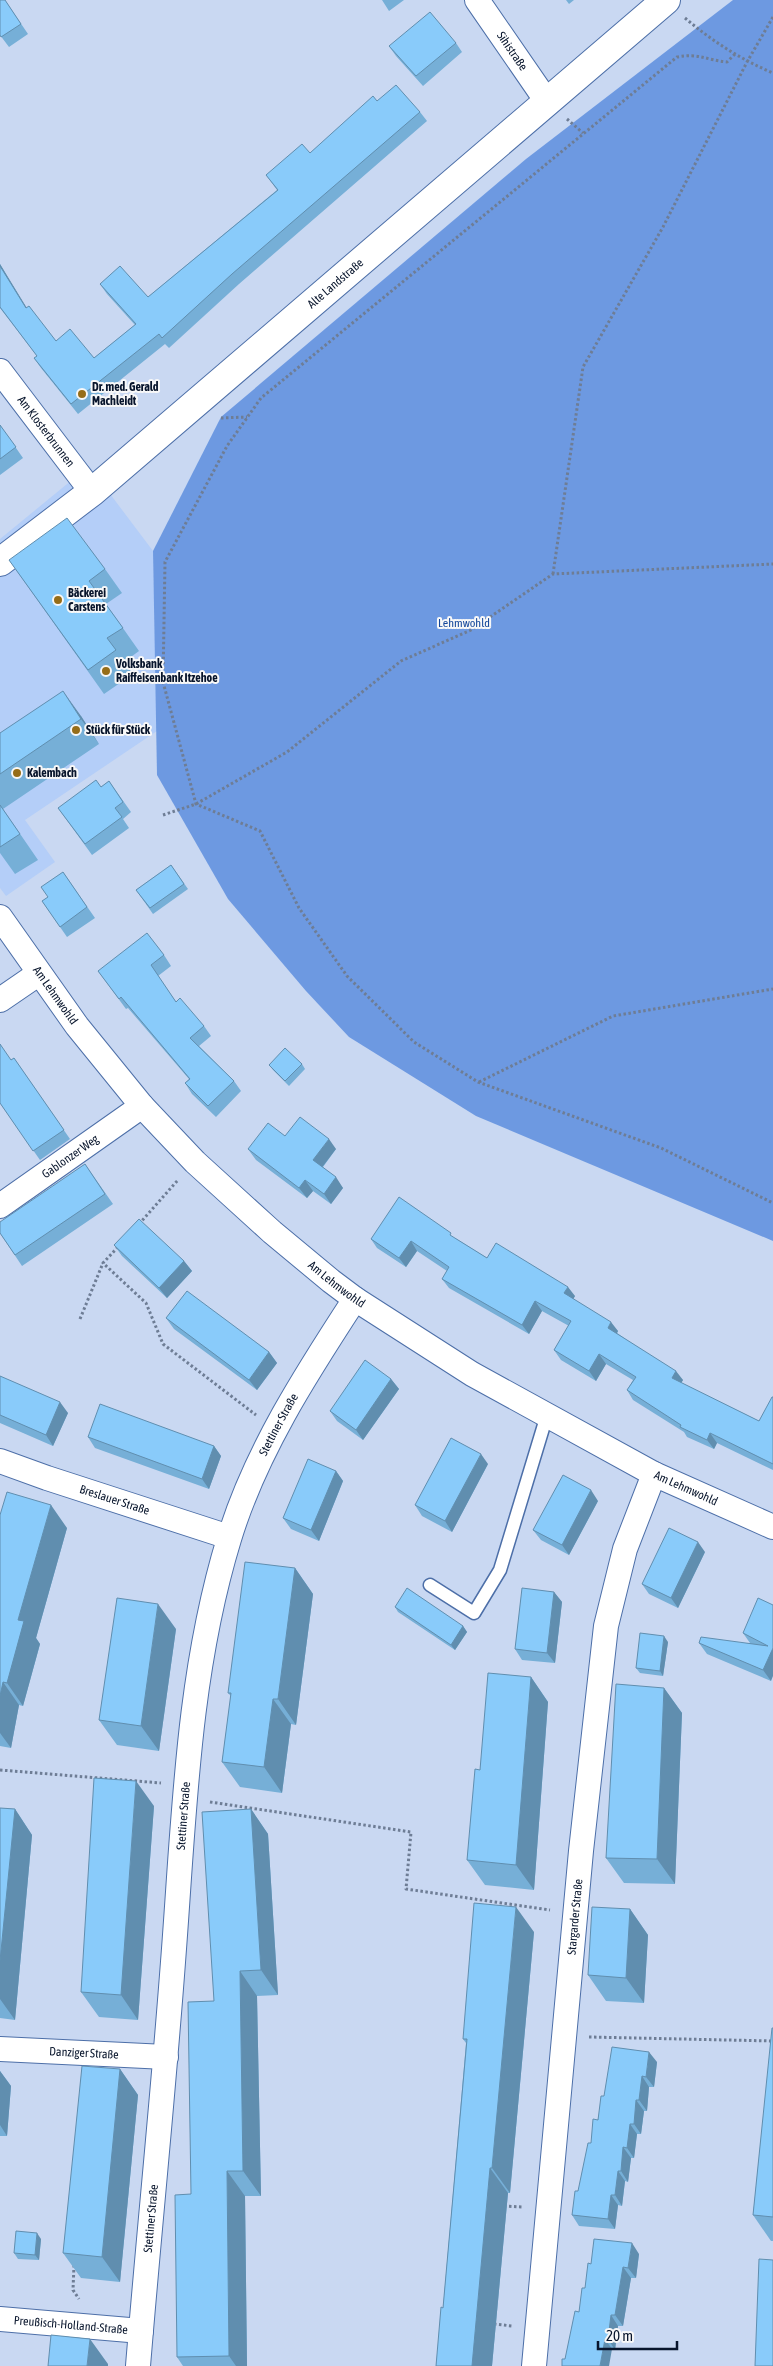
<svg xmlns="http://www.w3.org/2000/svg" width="773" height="2366" font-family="'Asap Condensed',sans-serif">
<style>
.built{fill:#b4cef8}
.forest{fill:#6d99e1}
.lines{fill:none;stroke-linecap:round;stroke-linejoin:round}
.lane-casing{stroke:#4d6fa8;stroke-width:15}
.street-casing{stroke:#4d6fa8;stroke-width:26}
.secondary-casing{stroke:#4d6fa8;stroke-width:30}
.path{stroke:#6e7d95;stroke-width:3;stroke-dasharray:2.5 2.5;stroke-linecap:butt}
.lane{stroke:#fff;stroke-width:12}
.street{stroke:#fff;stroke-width:24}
.secondary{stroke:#fff;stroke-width:28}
.wall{fill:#76afd7}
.shaded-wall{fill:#608eaf}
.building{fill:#89cbfa;stroke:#608eaf}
.poi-dot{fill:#966d18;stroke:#f8f8f8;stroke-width:2}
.labels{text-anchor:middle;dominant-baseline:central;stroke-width:4;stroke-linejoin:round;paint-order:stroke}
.street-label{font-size:12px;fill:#08152c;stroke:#f8f8f8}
.poi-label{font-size:12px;font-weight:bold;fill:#08152c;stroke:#f8f8f8;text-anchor:start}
.park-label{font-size:12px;fill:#13469a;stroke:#f8f8f8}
</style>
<rect width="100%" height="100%" fill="#c9d8f2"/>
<path class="built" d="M89 466 153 551 157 731 25 820 55 862 6 896 0 888V539Z"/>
<path class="forest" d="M733 0H773V1241L476 1116 349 1037 306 991 228 899 157 775 153 551 221 417 526 159Z"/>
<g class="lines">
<defs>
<path id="lane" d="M430 1585 474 1613 500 1570 547 1415"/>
<g id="street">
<path id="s1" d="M477 0 548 103"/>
<path id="s2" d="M0 371 92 492"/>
<path id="s3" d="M0 917 77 1026 142 1106 195 1162 272 1232 331 1281 355 1299 472 1374 654 1474 773 1527"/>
<path d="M0 1000 38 974"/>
<path id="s4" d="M0 1206 142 1106"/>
<path id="s5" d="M0 1461 47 1478 229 1537"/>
<path id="s6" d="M0 2049 166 2057"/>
<path id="s7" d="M0 2319 141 2331"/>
<path id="s8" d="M138 2366C149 2231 163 2097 173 1962 184 1821 187 1676 229 1539 255 1453 306 1374 355 1299"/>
<path id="s9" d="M534 2366 581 1851 606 1626 625 1549 654 1474"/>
</g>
<g id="secondary">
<path id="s10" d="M0 562 92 492 666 0"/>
</g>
</defs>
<use href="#lane" class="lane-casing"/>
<use href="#street" class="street-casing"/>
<use href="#secondary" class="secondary-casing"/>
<path class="path" d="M685 18C712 41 740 59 773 73
M735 54 727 62C706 60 699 53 677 57L261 398 227 446 165 562 163 682 196 804 260 831 299 908 347 976 414 1042 478 1082 661 1148 773 1203
M567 119 583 133
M221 418 247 417
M553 574 583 367 663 227 747 62 773 17
M163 815 196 804 287 752 401 661 471 630 553 574 773 564
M479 1082 613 1016 773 989
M139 1224 178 1180
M118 1247 103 1263 146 1303 163 1344 256 1415
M80 1319 103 1263
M0 1770 161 1783
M210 1802 411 1832 406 1889 550 1910
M589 2037 773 2041
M504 2206 523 2207
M74 2265 73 2290 79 2299
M494 2324 512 2326"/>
<use href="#lane" class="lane"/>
<use href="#street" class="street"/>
<use href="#secondary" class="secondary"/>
</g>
<path class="wall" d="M5 0 28 34 9 47 0 35Z
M382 0H404L389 11Z
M566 0H574L569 4Z
M456 43 462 52 423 86 396 56 389 46Z
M377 101 420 112 427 121 239 284 169 348 165 344 78 414 41 368 34 358 37 356 0 308V264L26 308 56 341 94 358 135 325 107 294 100 284 148 297 277 190 266 175 310 153Z
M0 425 23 458 0 475Z
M9 560 105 569 122 593 106 604 139 651 124 662 133 674 104 694Z
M81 716 99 744 3 809 38 860 15 874 0 853V733Z
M109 781 131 812 123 819 129 828 92 855 58 808 101 787Z
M171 865 188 889 153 914 136 890Z
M63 872 95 918 67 937 42 901 48 897Z
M164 955 171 966 158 976 176 1002 204 1026 211 1036 199 1046 234 1081 241 1091 216 1117 192 1094 185 1083 189 1079 128 1008 126 1009 98 971Z
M14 1058 70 1139 40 1160 0 1103 11 1060Z
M302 1064 305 1069 289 1086 273 1070 269 1065Z
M285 1136 336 1149 323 1167 343 1188 331 1204 313 1191 307 1198 256 1160 248 1149Z
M85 1164 113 1204 22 1266 0 1233Z
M455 1238 487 1258 575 1296 573 1299 618 1331 617 1333 683 1380 681 1383 759 1421 773 1397V1470L717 1443 714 1449 687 1437 684 1432 633 1400 627 1390 633 1380 606 1364 596 1381 561 1360 554 1350 569 1326 542 1311 529 1334 449 1288 442 1279 447 1271 417 1251 406 1267 377 1248 371 1239Z
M114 1245 184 1261 192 1271 167 1298 122 1256Z
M166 1318 269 1352 277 1363 257 1390 174 1329Z
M0 1376 68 1413 53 1446 0 1423Z
M391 1379 399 1389 363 1440 337 1421 330 1411Z
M88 1437 214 1446 221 1456 209 1489 95 1448Z
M488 1464 452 1532 422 1516 415 1505Z
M336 1471 343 1481 319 1541 291 1529 283 1518Z
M598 1501 569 1555 541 1540 533 1530Z
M0 1515 67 1528 36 1638 40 1644 23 1706 19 1705 11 1748 0 1746Z
M705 1552 678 1608 649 1594 642 1584Z
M295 1568 313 1594 296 1725 291 1724 282 1793 240 1787 222 1762 231 1696 228 1693Z
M554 1592 562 1602 555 1663 522 1660 515 1649Z
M773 1605 771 1681 707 1654 699 1643H750L743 1633Z
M395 1607 463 1626 467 1632 455 1650 398 1612Z
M176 1629 159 1751 117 1745 99 1720Z
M668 1642 663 1676 640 1673 636 1668Z
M531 1677 548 1702 534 1890 485 1885 467 1860 480 1770Z
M664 1688 682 1713 675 1884 624 1883 606 1858Z
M154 1806 138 2020 99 2017 81 1992Z
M0 1808 15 1809 32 1835 15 2020 0 2018Z
M251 1809 268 1834 278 1995 257 1996 261 2196H245L247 2366H183L177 2357 191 2194 214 2001Z
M630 1909 648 1935 644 2003 606 2001 588 1975Z
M534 1932 510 2193H508L492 2366H436L443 2308 466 2043 463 2039Z
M773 2028V2241H771L753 2215Z
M657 2062 654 2087H649L647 2111H644L641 2134H637L634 2158H631L628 2182 625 2181 622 2206 618 2205 615 2229 579 2226 572 2215 604 2096Z
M120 2069 138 2095 120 2282 81 2278 63 2253Z
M0 2071 11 2086 7 2136H0Z
M41 2239 39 2260 18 2259 14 2253Z
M639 2254 636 2278H631L623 2326H618L615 2350 612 2349 565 2359 579 2312 591 2264Z"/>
<path class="shaded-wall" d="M0 264 33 318 26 308 0 266Z
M63 691 81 716 99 744 81 719Z
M329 1139 336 1149 320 1170 313 1160Z
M336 1177 343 1188 331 1204 324 1194Z
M305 1180 313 1191 307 1198 299 1188Z
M411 1241 417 1251 406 1267 399 1258Z
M184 1261 192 1271 167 1298 159 1288Z
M568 1287 575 1296 571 1303 564 1293Z
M535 1301 542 1311 529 1334 522 1325Z
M611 1322 618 1331 615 1337 608 1328Z
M269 1352 277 1363 257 1390 249 1380Z
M599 1354 606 1364 596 1381 589 1371Z
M676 1371 683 1380 678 1388 672 1378Z
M391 1379 399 1389 363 1440 356 1430Z
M60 1402 68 1413 53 1446 46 1435Z
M710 1433 717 1443 714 1449 707 1440Z
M214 1446 221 1456 209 1489 202 1479Z
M481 1454 488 1464 452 1532 445 1521Z
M336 1471 343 1481 319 1541 311 1530Z
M591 1490 598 1501 569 1555 562 1545Z
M51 1505 67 1528 36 1638 40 1644 23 1706 7 1683 18 1620Z
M698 1542 705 1552 678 1608 671 1598Z
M295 1568 313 1594 296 1725 278 1699Z
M554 1592 562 1602 555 1663 547 1653Z
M158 1604 176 1629 159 1751 141 1726Z
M463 1626 467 1632 455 1650 451 1645Z
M664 1636 668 1642 663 1676 660 1671Z
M773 1648V1676L771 1681 763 1670Z
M531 1677 548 1702 534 1890 516 1865Z
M3 1682 19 1705 11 1748 0 1733V1696Z
M664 1688 682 1713 675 1884 657 1859Z
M273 1699 291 1724 282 1793 264 1767Z
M136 1781 154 1806 138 2020 121 1995Z
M15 1809 32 1835 15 2020 0 1999V1961Z
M251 1809 268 1834 278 1995 261 1970Z
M516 1907 534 1932 510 2193 492 2168Z
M630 1909 648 1935 644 2003 626 1978Z
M240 1971 257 1996 261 2196 243 2171Z
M649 2052 657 2062 654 2087 646 2077Z
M120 2069 138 2095 120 2282 102 2257Z
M0 2071 11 2086 7 2136 0 2125Z
M642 2076 649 2087 647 2111 639 2100Z
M636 2100 644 2111 641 2134 634 2124Z
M630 2124 637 2134 634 2158 627 2148Z
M623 2147 631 2158 628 2182 621 2171Z
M490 2168 508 2193 492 2366H472Z
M227 2171 245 2196 247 2366H236L229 2356Z
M618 2171 625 2181 622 2206 615 2195Z
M611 2195 618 2205 615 2229 608 2219Z
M37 2233 41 2239 39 2260 35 2255Z
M632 2243 639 2254 636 2278 628 2268Z
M623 2267 631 2278 623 2326 615 2315Z
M611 2315 618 2326 615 2350 608 2339Z
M90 2339 108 2364V2366H87Z
M605 2339 612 2349 609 2366H600Z"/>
<path class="building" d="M0 0H5L21 24 1 37 0 35Z
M430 12 456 43 416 76 389 46Z
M396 85 420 112 232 274 162 338 159 334 71 404 34 358 37 356 0 307V266L26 308 29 306 56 341 70 329 94 358 136 324 100 284 120 266 148 297 278 190 266 175 302 144 310 153 373 96 377 101Z
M0 425 16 447 0 459Z
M67 518 105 569 89 581 123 628 107 638 116 650 88 670 9 560Z
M63 691 81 719 0 774V733Z
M96 780 101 787 109 781 123 802 115 808 122 817 85 844 58 808Z
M0 805 20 834 0 847Z
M171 865 184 884 150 908 136 890Z
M63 872 87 907 60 927 42 901 48 897 41 887Z
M147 933 164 955 151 965 176 1002 180 998 204 1026 190 1038 234 1081 208 1106 185 1083 190 1079 121 997 119 999 98 971Z
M0 1044 11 1060 14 1058 64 1130 33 1151 0 1103Z
M285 1048 302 1064 285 1081 269 1065Z
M300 1117 329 1139 313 1160 336 1177 324 1194 305 1180 299 1188 248 1149 268 1123 285 1136Z
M85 1164 105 1194 15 1255 0 1233V1222Z
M399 1197 451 1233 450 1235 487 1258 496 1243 568 1287 564 1293 611 1322 608 1328 676 1371 672 1378 759 1421 772 1397H773V1464L710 1433 707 1440 680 1427 681 1425 627 1390 636 1377 599 1354 589 1371 554 1350 571 1321 535 1301 522 1325 442 1279 449 1267 411 1241 399 1258 371 1239Z
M139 1219 184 1261 159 1288 114 1245Z
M187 1291 269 1352 249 1380 166 1318Z
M365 1360 391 1379 356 1430 330 1411Z
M0 1376 60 1402 46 1435 0 1415Z
M100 1404 214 1446 202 1479 88 1437Z
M451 1438 481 1454 445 1521 415 1505Z
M308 1459 336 1471 311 1530 283 1518Z
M563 1475 591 1490 562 1545 533 1530Z
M7 1492 51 1505 18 1620 24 1621 7 1683 3 1682 0 1696V1515Z
M669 1528 698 1542 671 1598 642 1584Z
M245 1562 295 1568 278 1699H273L264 1767 222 1762 231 1693H228Z
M407 1588 463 1626 451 1645 395 1607Z
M522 1588 554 1592 547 1653 515 1649Z
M117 1598 158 1604 141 1726 99 1720Z
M758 1598 773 1605V1648L763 1670 699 1643 701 1637 768 1646 743 1633Z
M640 1633 664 1636 660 1671 636 1668Z
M488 1673 531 1677 516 1865 467 1860 475 1769 480 1770Z
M616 1684 664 1688 657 1859 606 1858Z
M94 1778 136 1781 121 1995 81 1992Z
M0 1808 15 1809 0 1961Z
M251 1809 261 1970 240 1971 243 2171H227L229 2356 177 2357 175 2195 191 2194 188 2002 214 2001 202 1812Z
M474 1903 516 1907 492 2168H490L472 2366H436L441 2307 443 2308 467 2039H463Z
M592 1907 630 1909 626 1978 588 1975Z
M772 2028H773V2217L753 2215Z
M612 2047 649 2052 646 2077 642 2076 639 2100H636L634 2124H630L627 2148 623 2147 621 2171H618L615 2195H611L608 2219 572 2215 575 2191H578L588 2143H591L593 2119 598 2120 601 2096H604Z
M82 2066 120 2069 102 2257 63 2253Z
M16 2231 37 2233 35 2255 14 2253Z
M594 2239 632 2243 628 2268 623 2267 615 2315H611L608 2339H605L600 2366H562V2359H565L575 2311 579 2312 582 2288H585L588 2263 591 2264Z
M759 2259 773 2260V2366H755Z
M51 2335 90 2339 87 2366H48Z"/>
<g class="poi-dot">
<circle cx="82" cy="394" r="5"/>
<circle cx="58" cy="600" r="5"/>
<circle cx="106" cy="671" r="5"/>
<circle cx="76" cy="730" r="5"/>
<circle cx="17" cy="773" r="5"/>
</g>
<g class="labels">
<g class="street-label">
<text stroke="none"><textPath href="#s1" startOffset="62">Sihistraße</textPath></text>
<text stroke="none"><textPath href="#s10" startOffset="436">Alte Landstraße</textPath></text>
<text stroke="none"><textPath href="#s2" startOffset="76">Am Klosterbrunnen</textPath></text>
<text stroke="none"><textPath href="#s3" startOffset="96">Am Lehmwohld</textPath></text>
<text stroke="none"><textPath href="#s4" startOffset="86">Gablonzer Weg</textPath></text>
<text stroke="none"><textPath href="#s3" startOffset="501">Am Lehmwohld</textPath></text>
<text stroke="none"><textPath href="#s8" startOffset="958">Stettiner Straße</textPath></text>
<text stroke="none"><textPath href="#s3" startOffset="906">Am Lehmwohld</textPath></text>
<text stroke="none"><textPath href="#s5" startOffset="121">Breslauer Straße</textPath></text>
<text stroke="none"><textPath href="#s8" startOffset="552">Stettiner Straße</textPath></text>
<text stroke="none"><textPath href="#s9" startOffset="451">Stargarder Straße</textPath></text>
<text stroke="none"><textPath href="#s6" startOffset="84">Danziger Straße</textPath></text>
<text stroke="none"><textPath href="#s8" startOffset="148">Stettiner Straße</textPath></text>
<text stroke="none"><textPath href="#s7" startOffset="71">Preußisch-Holland-Straße</textPath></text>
</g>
<g class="poi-label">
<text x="92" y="387">Dr. med. Gerald<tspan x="92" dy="14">Machleidt</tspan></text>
<text x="68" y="593">Bäckerei<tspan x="68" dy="14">Carstens</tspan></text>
<text x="116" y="664">Volksbank<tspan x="116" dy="14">Raiffeisenbank Itzehoe</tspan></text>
<text x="86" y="730">Stück für Stück</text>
<text x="27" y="773">Kalembach</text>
</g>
<g class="park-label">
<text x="464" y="623">Lehmwohld</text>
</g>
</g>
<path d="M598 2341v8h79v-8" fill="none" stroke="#08152c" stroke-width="2.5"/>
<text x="606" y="2341" font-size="15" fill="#08152c" stroke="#f8f8f8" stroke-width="4" paint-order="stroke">20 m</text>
</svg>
